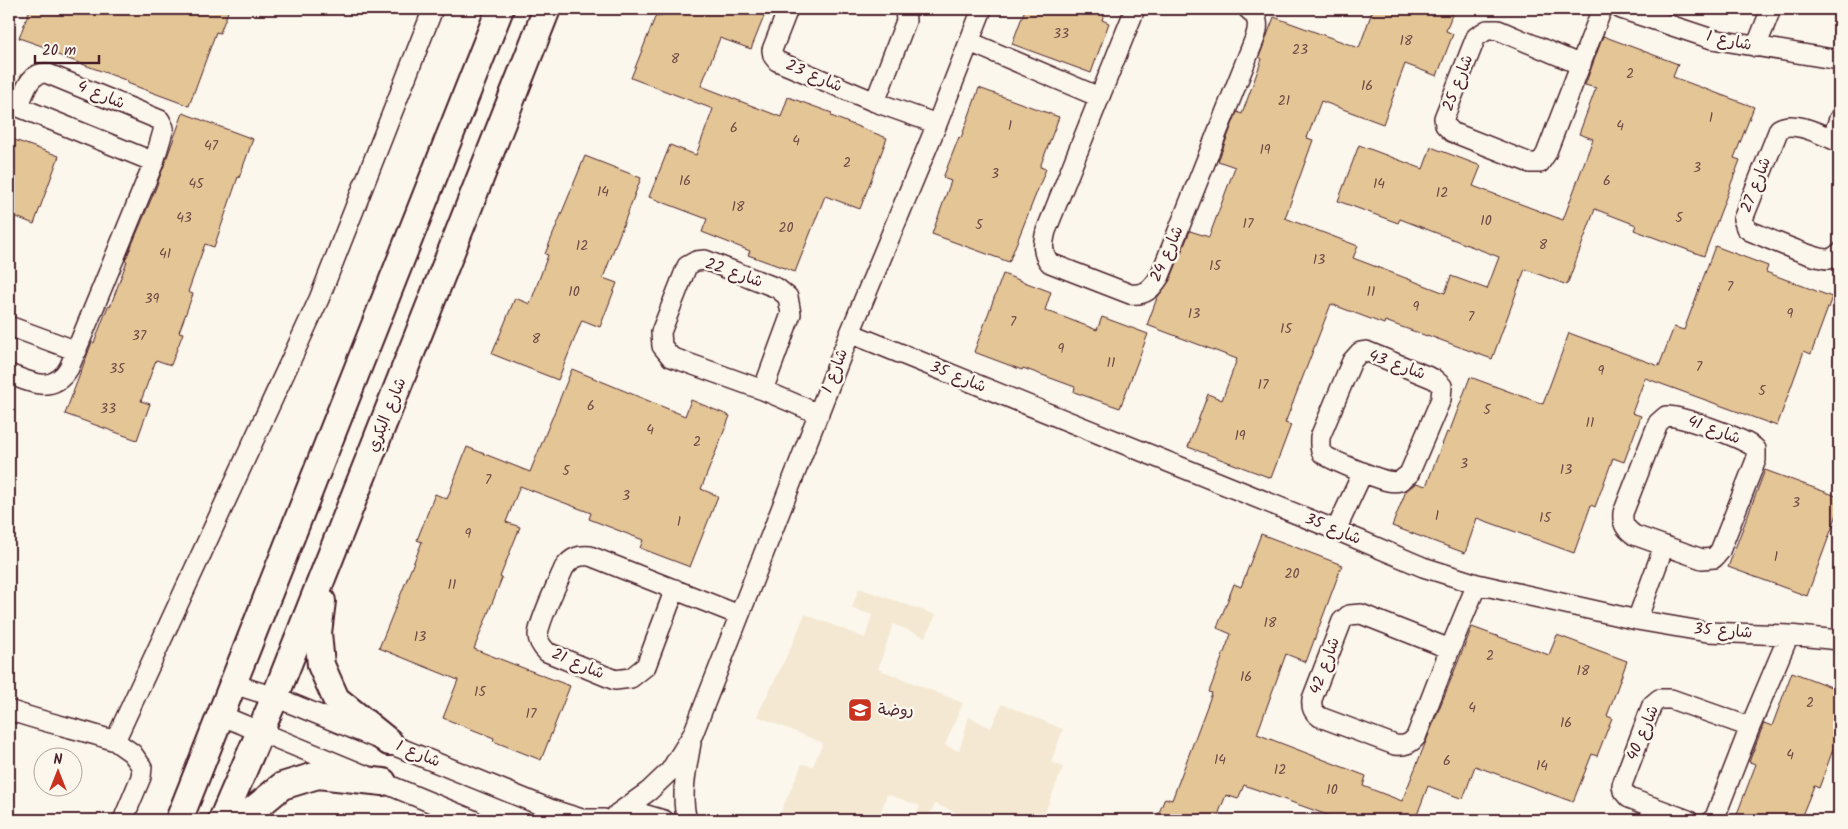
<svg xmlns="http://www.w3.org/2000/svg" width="1848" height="829" font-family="Kalam,'Playpen Sans Arabic',sans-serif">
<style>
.built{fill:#f4e8d2}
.building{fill:#e3c596;stroke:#4a1f2b}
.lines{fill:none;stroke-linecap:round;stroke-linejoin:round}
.minor-casing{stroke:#4a1f2b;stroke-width:22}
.secondary-casing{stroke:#4a1f2b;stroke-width:30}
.minor{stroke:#fbf7ec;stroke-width:19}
.secondary{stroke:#fbf7ec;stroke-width:26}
.labels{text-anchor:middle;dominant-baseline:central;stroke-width:5;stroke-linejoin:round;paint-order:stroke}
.number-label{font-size:14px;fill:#704846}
.street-label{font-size:16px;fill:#4a1f2b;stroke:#fbf7ec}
.poi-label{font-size:16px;fill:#4a1f2b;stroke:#fbf7ec;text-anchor:start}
</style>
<rect width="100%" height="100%" fill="#fbf7ec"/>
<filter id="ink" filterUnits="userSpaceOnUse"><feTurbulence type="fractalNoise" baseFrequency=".02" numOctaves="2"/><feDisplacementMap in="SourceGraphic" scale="10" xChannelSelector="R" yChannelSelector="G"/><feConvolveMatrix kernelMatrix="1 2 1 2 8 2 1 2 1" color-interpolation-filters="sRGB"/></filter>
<g filter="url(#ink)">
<path class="built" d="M859 588 936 615 925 637 893 624 878 669 963 703 945 745 959 751 969 717 991 728 1002 704 1063 729 1051 762 1063 767 1042 820H1011L1005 818 1003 820H976L935 804 929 816 944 820H918L915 819 920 806 887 794 879 818 886 820H777L802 764 813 766 823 743 757 716 792 645 805 614 865 638 872 615 852 608Z"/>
<path class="building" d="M30 9H229L220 33 216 32 189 106 127 83 128 81 55 54 56 51 19 38Z
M664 9H767L751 49 720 38 701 86 781 117 788 97 832 113 831 116 887 138 860 209 825 196 795 272 748 255 750 251 702 232 707 219 649 197 670 145 696 155 713 109 631 78 656 15 661 17Z
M1025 9H1106L1102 20 1109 23 1091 73 1012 44Z
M1373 9H1454L1446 31 1453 34 1437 76 1405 64 1383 124 1321 101 1307 138 1313 140 1285 218 1358 246 1353 258 1445 293 1451 276 1487 289 1499 257 1400 219 1398 223 1338 201 1359 145 1423 169 1431 147 1481 166 1473 186 1563 220 1593 139 1579 134 1596 88 1585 85 1603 36 1678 64 1673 77 1754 107 1734 158 1740 160 1704 256 1634 230 1636 225 1595 209 1567 285 1525 269 1492 359 1427 335V336L1385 321 1384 324 1331 304 1285 423 1291 425 1271 478 1188 447 1208 394 1222 400 1237 359 1147 325 1157 298 1170 280 1190 231 1209 237 1235 167 1218 161 1237 112 1242 114 1262 59 1259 57 1274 17 1359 48Z
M979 88 1059 117 1040 167 1046 169 1009 262 932 234 951 181 943 178 959 137 961 138Z
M183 113 253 139 239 178 238 177 214 247 205 244 188 292 193 294 179 332 183 333 171 365 156 360 141 401 150 404 137 440 65 414 92 342 94 343 108 306 110 307 127 261H125L155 190Z
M9 138 59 156 34 224 9 214Z
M585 156 641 178 603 278 617 283 600 327 582 320 558 380 492 354 515 298 530 304 548 255 545 254Z
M1715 246 1768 266 1766 272 1832 297 1811 354 1804 351 1777 426 1645 378 1632 413 1641 416 1624 462 1613 458 1595 507 1591 505 1574 553 1477 518 1465 553 1392 526 1406 491 1416 483 1426 486 1447 432 1449 433 1470 377 1543 404 1569 333 1659 366 1674 327 1684 330Z
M1003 274 1051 292 1045 310 1097 330 1102 317 1148 334 1120 408 1074 392 1075 387 1023 368 1022 370 974 352Z
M572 369 685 416 691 400 730 416 701 489 718 496 690 567 640 548 643 540 589 519 591 513 520 486 506 522 520 527 500 577 502 578 474 649 570 686 541 760 493 741 494 738 443 718 458 680 379 648 422 542 417 540 435 494 447 499 467 447 530 472Z
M1765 470 1839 497V509L1807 596 1728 567Z
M1261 534 1342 565 1306 662 1286 654 1257 734 1366 776 1363 786 1402 801 1472 627 1549 655 1557 635 1627 661 1607 716 1612 718 1597 756 1592 754 1573 802 1475 766 1463 799 1428 786 1415 820H1341L1244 785 1238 799 1226 795 1216 820H1156L1165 798 1172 800 1212 693 1209 692 1231 634 1217 628 1234 584 1241 587Z
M1792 672 1839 690V733L1819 788 1814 786 1800 820H1754L1737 814 1756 764 1749 762 1764 723 1772 726Z"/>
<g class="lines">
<defs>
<path id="minor" d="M788 9 772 50 773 56 777 61 875 102 937 124
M1135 9 1046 231C1043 243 1041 253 1050 263L1130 294C1145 296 1152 289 1160 276L1255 38C1259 26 1259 17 1248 9
M1621 9 1712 39 1839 60
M970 42 1099 97
M1756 47 1771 9
M1581 65 1498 30H1487L1476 37 1444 118 1445 125 1452 132 1530 163H1540L1546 154 1602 9
M875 102 906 21 905 9
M9 103 154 162
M1832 139 1839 119
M1839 142C1824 136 1794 119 1779 129L1743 219 1746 228 1750 231C1765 237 1815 260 1829 259 1833 258 1836 256 1839 253
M9 326 77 351
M850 333 1336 530 1423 567 1477 584 1637 620 1707 632 1789 635 1839 640
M1366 351 1434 379 1442 386 1441 399 1409 474 1400 481C1396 482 1392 482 1388 481 1378 479 1327 459 1322 453 1319 449 1320 442 1320 437L1352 361 1360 352Z
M9 374C32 383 53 394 69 368L154 162 164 128 160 120 46 73C28 73 25 93 18 107
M763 390 791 314 788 297 777 288 705 260 696 261 687 266 661 332 662 346 671 357 763 390 819 414
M1666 416C1679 415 1747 439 1756 449V460L1720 551 1714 558 1702 559 1634 535C1625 528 1622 524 1623 513L1658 423Z
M1336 530 1363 472
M675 589 646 666 631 678 615 680 547 652C542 647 538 642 538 635 539 621 558 582 564 568 571 558 578 555 590 556L739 615
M1361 614 1450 649 1416 737C1410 744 1405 746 1395 745L1320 717C1313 712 1311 708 1312 699L1342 621 1349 615Z
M1637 620 1664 546
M1450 649 1477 584
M233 684 275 697 550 809 582 819H604
M9 710C44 723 80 729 115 741
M220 715 473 820
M617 814 649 791 670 771 693 734 850 333 937 124 982 9
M617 815 640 813 664 820
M123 820 141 777 142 767 132 753 115 741 319 299 433 9
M687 820C680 796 687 767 691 743
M1688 820 1629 798 1623 791 1622 785 1652 705 1659 699H1671L1750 727
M1712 820 1715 817 1750 727 1789 635"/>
<path id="secondary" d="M322 601 318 633 321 665 336 699 389 742
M179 820 500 9
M222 820 275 697 547 9
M246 820 253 810 282 786 318 775 383 782"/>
</defs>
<use href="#minor" class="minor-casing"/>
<use href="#secondary" class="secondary-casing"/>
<use href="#minor" class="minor"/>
<use href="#secondary" class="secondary"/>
</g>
</g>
<defs>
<symbol id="school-square" viewBox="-11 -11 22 22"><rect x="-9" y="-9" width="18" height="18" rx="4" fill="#c8321e" stroke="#fbf7ec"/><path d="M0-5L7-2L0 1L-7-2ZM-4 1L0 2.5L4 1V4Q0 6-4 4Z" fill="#fff"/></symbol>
</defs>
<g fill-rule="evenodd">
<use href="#school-square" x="846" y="696" width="28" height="28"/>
</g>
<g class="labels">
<g class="number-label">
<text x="1061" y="34">33</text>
<text x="1406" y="41">18</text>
<text x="1300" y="50">23</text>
<text x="675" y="59">8</text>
<text x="1630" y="74">2</text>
<text x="1367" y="86">16</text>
<text x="1284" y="101">21</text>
<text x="1711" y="118">1</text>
<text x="1010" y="126">1</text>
<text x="1620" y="126">4</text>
<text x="734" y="128">6</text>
<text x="796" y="141">4</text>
<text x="211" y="146">47</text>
<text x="1265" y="150">19</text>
<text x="847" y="163">2</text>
<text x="1697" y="168">3</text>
<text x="995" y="174">3</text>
<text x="685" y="181">16</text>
<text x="1607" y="181">6</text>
<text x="196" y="184">45</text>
<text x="1379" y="184">14</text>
<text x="603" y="192">14</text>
<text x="1442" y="193">12</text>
<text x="738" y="207">18</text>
<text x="184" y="218">43</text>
<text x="1679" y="218">5</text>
<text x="1486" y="221">10</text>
<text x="1248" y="224">17</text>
<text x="979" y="225">5</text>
<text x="786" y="228">20</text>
<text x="1543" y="245">8</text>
<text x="582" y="246">12</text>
<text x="165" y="254">41</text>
<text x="1319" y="260">13</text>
<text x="1215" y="266">15</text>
<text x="1730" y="287">7</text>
<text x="574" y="292">10</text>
<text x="1371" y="292">11</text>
<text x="152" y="299">39</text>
<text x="1416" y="307">9</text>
<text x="1194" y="314">13</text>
<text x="1790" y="314">9</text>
<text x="1471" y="317">7</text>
<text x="1013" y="322">7</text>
<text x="1286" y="329">15</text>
<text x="139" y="336">37</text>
<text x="536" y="339">8</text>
<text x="1061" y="349">9</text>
<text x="1111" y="363">11</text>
<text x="1699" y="367">7</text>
<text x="117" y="369">35</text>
<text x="1601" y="371">9</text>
<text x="1263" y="385">17</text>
<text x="1762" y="391">5</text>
<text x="591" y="406">6</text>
<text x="108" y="409">33</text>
<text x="1487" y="410">5</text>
<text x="1590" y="423">11</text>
<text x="650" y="430">4</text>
<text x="1240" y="436">19</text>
<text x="697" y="442">2</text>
<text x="1464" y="464">3</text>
<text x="1566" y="470">13</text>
<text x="566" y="471">5</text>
<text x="488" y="480">7</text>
<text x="626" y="496">3</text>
<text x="1796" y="503">3</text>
<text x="1437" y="516">1</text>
<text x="1545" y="518">15</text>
<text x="679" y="522">1</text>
<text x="468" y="534">9</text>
<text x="1776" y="557">1</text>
<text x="1292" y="574">20</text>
<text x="452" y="585">11</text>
<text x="1270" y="623">18</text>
<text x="420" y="637">13</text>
<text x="1490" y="656">2</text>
<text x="1583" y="671">18</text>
<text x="1246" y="677">16</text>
<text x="480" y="692">15</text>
<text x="1810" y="703">2</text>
<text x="1472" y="708">4</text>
<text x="531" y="714">17</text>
<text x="1566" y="723">16</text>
<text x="1790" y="755">4</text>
<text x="1220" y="760">14</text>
<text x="1447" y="761">6</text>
<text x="1542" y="766">14</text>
<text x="1280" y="770">12</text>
<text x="1332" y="790">10</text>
</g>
<g class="street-label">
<text transform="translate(1729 41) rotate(12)">شارع 1</text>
<text transform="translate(814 76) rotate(23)">شارع 23</text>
<text transform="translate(1458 83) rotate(-69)">شارع 25</text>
<text transform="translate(101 95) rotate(23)">شارع 4</text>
<text transform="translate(1756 185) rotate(-69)">شارع 27</text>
<text transform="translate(1167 254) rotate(-66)">شارع 24</text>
<text transform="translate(734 273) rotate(19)">شارع 22</text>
<text transform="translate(1397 365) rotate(20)">شارع 43</text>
<text transform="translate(835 371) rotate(-69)">شارع 1</text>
<text transform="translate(958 377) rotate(22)">شارع 35</text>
<text transform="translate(387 415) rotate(-68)">شارع البكري</text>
<text transform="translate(1714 430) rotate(20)">شارع 41</text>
<text transform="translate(1333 529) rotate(22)">شارع 35</text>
<text transform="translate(1723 631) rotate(4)">شارع 35</text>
<text transform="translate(578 664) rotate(23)">شارع 21</text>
<text transform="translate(1325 666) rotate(-70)">شارع 42</text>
<text transform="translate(1643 733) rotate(-67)">شارع 40</text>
<text transform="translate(418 754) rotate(22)">شارع 1</text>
</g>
<g class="poi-label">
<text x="878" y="710">روضة</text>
</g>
</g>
<rect width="1848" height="829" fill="none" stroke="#fbf7ec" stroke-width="30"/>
<rect x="15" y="15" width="1818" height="799" fill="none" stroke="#4a1f2b" stroke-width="2" filter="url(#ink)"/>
<g transform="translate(58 772)"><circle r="24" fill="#fbf7ec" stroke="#b4a19f"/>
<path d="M0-4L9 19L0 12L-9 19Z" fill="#c8321e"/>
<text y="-8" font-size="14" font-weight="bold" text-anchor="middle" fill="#4a1f2b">N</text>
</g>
<path d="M35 55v8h64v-8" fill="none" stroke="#4a1f2b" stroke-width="2.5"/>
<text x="42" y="55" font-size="15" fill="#4a1f2b" stroke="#fbf7ec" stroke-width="4" paint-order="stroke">20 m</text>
</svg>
